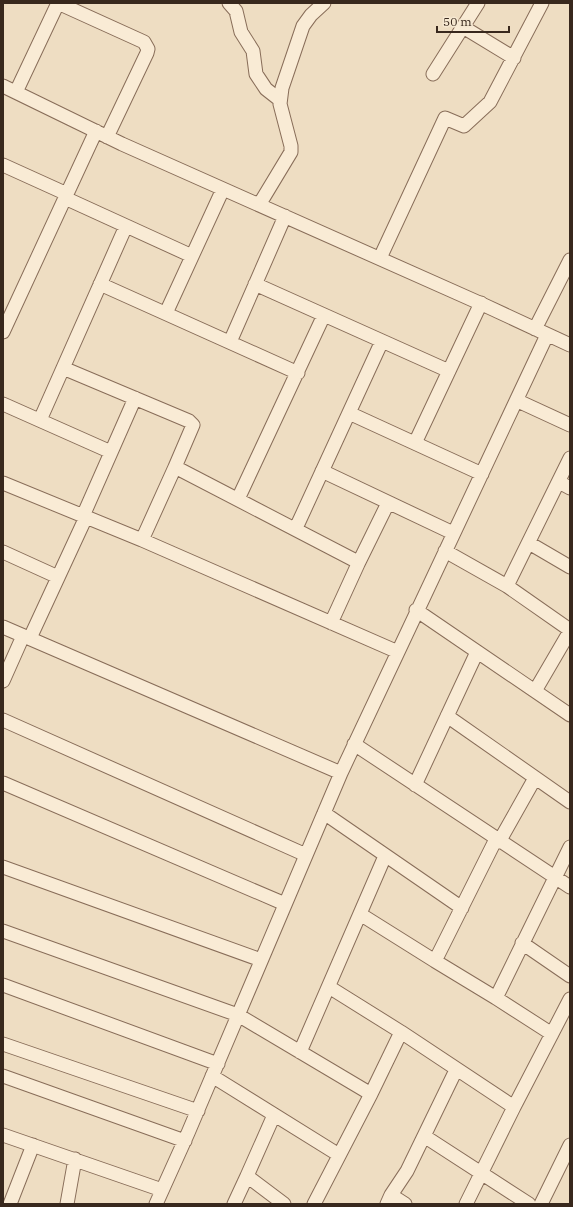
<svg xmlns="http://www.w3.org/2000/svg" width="573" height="1207" font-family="'IBM Plex Serif',serif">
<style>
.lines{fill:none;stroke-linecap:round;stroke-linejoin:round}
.minor-casing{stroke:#886d59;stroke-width:15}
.minor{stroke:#f9ebd5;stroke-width:13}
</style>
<rect width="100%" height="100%" fill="#eeddc2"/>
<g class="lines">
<defs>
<path id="minor" d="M58 3 144 42 148 49 147 53 107 137
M229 3 236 11 241 32 253 51 256 74 266 89 280 100
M463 27 514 58
M433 74 478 3
M3 86 122 144 484 305 570 345
M16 92 58 3
M3 165 67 194
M65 198 192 256
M259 205 291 152V146L280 104 282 88 303 26 311 15 324 3
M380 258 445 118 464 126 490 102 542 3
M100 284 298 373
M255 284 449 371
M166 313 223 189
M535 329 570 260
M3 332 96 131
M230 342 285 216
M63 368 189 421 193 425 175 467
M518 401 570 425
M3 404 111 452
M349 413 482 474
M40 420 126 226
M415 443 481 303
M322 471 453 533
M559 482 570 488
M3 483 142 540 398 652 341 773 3 627
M238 499 324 315
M83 516 135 398
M296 528 382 341
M142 540 175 467 356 561 358 564 331 623
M529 543 570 567
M445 551 507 586 570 458
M3 552 58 577
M358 564 388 503
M507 586 570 630
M416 610 570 715
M30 638 86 517
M398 652 547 335
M3 681 23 636
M535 691 570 631
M447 716 570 802
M3 720 306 855
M354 744 570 887
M3 783 285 904
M415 785 477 652
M324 813 462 908
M496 839 435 961 496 998 570 847
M499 842 535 778
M3 867 261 960
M360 914 435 961
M3 931 238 1015 371 1094 401 1032
M522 943 570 976
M3 985 218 1064
M329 987 401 1032 514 1107 466 1204
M496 998 552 1034
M3 1044 198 1111
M300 1052 385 856
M3 1076 185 1141
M212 1076 339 1155
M514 1107 570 999
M3 1135 162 1190
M424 1136 529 1204
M247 1176 274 1115
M391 1195 407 1171 456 1070
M10 1204 33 1145
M67 1204 75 1159
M156 1204 188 1133 341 773
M234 1204 247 1176 284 1204
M314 1204 371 1094
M387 1204 391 1195 405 1204
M541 1204 570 1145"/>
</defs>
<use href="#minor" class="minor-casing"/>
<use href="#minor" class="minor"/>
</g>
<rect width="573" height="1207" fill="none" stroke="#38281d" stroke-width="8"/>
<path d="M437 26v6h72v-6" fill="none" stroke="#38281d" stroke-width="2"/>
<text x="443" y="26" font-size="12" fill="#38281d" stroke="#f6e8d1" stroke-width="3" paint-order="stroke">50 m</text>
</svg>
